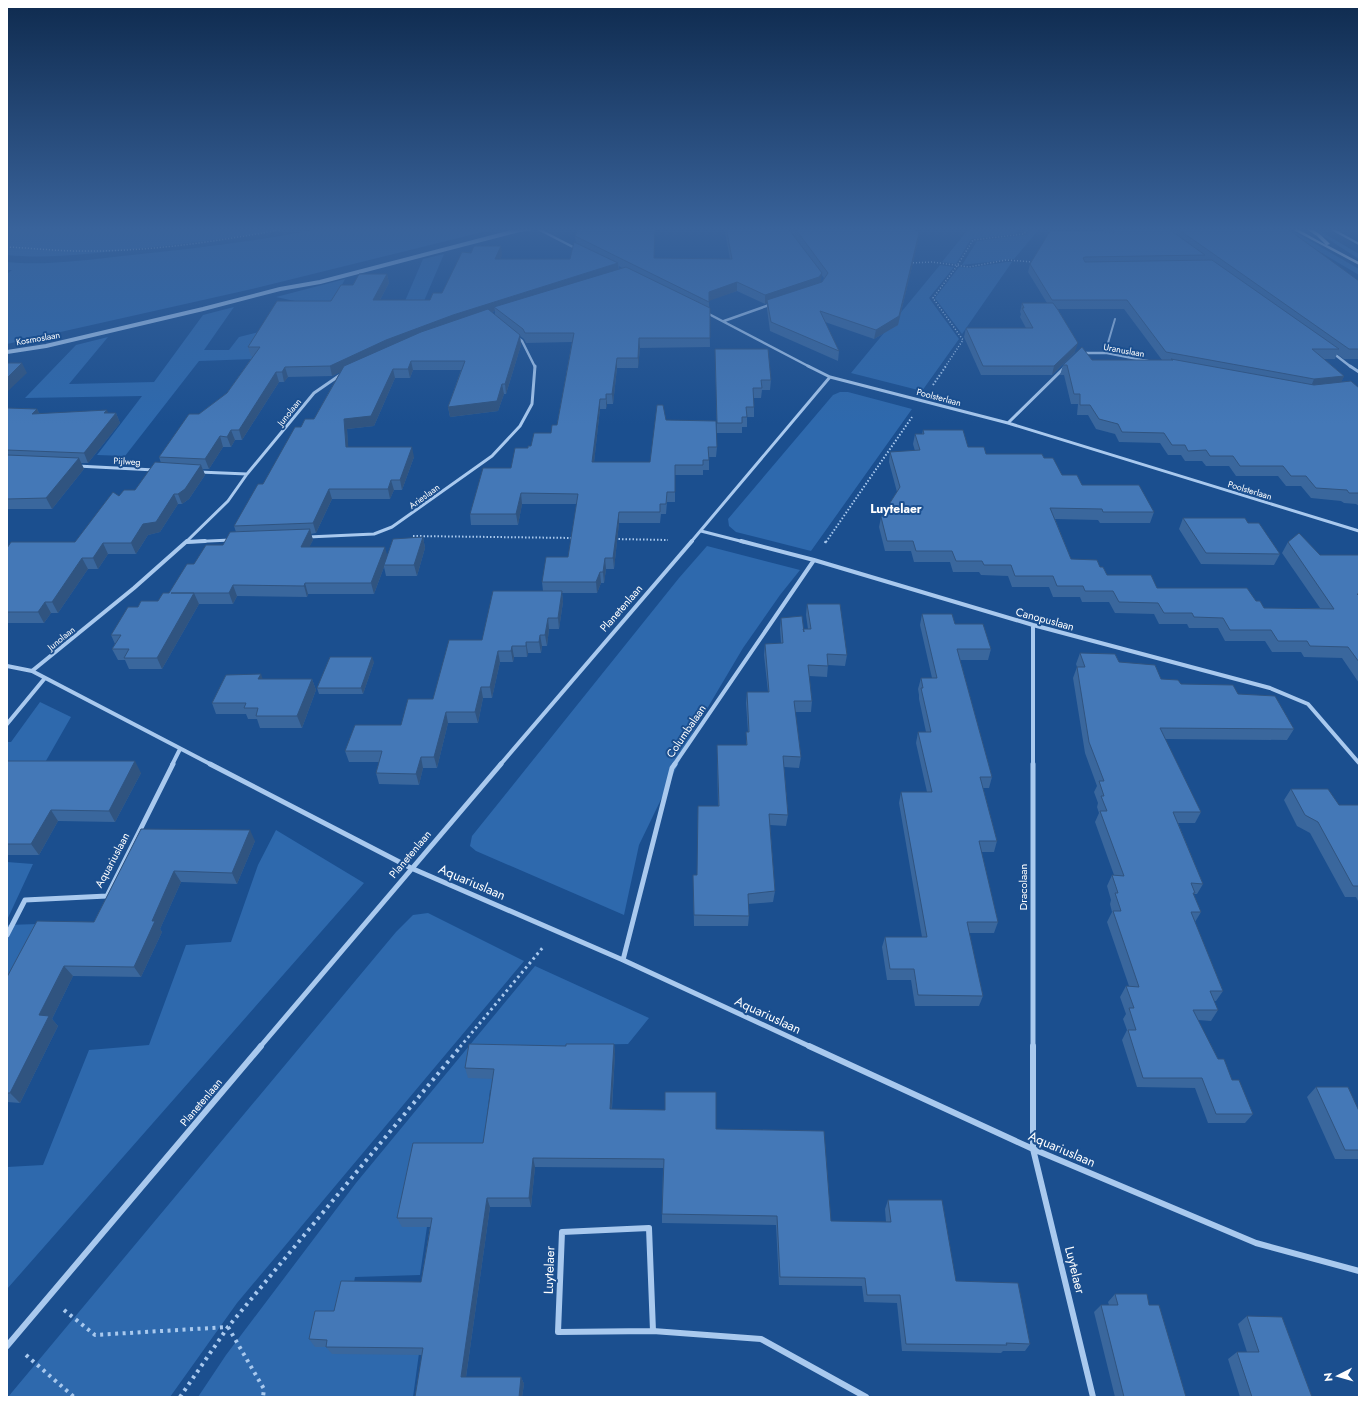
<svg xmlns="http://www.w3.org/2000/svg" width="1366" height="1404" font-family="Jost,sans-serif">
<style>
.green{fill:#2e69ad}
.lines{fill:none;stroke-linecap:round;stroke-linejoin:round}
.path-far4{stroke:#a9c9ee;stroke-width:1.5;stroke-dasharray:1 2;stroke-linecap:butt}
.path-far3{stroke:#a9c9ee;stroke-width:2;stroke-dasharray:1.5 2;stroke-linecap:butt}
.path-far2{stroke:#a9c9ee;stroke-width:2.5;stroke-dasharray:2 3;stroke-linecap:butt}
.path-far1{stroke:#a9c9ee;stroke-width:3;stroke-dasharray:2.5 3.5;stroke-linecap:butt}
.path{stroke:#a9c9ee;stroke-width:4;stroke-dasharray:3 4.5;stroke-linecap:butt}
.service{stroke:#a9c9ee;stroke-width:2}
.minor-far4{stroke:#a9c9ee;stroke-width:2.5}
.minor-far3{stroke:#a9c9ee;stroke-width:3}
.minor-far2{stroke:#a9c9ee;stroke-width:4}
.minor-far1{stroke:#a9c9ee;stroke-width:5}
.minor{stroke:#a9c9ee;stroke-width:6}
.tertiary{stroke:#a9c9ee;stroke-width:4}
.secondary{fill:#d6e6fa;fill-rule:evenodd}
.wall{fill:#3a679d;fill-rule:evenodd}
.shaded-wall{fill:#305480}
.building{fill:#4478b7;stroke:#305480}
.labels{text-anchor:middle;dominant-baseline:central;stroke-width:4;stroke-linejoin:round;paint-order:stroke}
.far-street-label{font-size:9px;fill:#fff;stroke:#1b4f8f}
.street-label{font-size:11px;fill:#fff;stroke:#1b4f8f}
.neighbourhood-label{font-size:12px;font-weight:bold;fill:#fff;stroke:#1b4f8f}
.near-street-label{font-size:13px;fill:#fff;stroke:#1b4f8f}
</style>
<rect width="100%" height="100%" fill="#1b4f8f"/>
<path class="green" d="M7 227H299C241 237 184 244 125 250 86 254 46 259 7 255Z
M329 227H503L252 289 7 344V274L12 270H7V262C42 266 87 260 122 256 191 249 260 241 329 227Z
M970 227H1020L1015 234 971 239 956 264 942 262Z
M1032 227H1041L1014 259 962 265 977 241 1026 235Z
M1278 227H1286L1359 269V275Z
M1309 227H1313L1359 254V259Z
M444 254 421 308 254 359 199 361 125 456 97 455 142 396 25 398 76 345 108 337 69 384 154 382 203 315 234 307 204 350H229L239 337 299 322 309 304 276 297 345 279 333 303 405 301 423 259Z
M1006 262H1012L962 334 935 298 959 267 970 268Z
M940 265 954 267 929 298 959 339 922 391 851 373Z
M840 392H848L912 409 811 551 736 532 729 526 728 519 833 395Z
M707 546 800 570 780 595 743 648 695 729 639 845 624 915 476 851 470 846 472 836 679 578Z
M40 702 71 717 7 829V742H11Z
M276 830 364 883 7 1289V1167L43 1165 89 1050 149 1045 186 945 231 942 258 865Z
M7 862 33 864 7 920Z
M428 913 524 961 237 1303 170 1397H8L396 932 413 915Z
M38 924 7 989V925Z
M535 966 649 1018 628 1044 573 1045 535 1087 490 1090 483 1149 438 1151 420 1275 355 1277 342 1346H420L413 1397H198L226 1355 356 1183Z"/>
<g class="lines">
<path class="path-far4" d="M7 247C31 248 56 251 80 251 153 252 225 240 296 227
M910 263 932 262 969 267 1006 260 1034 262
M945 367 963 340 933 298 957 266 973 240 1024 234 1029 227"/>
<path class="path-far3" d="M933 385 946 366
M413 536 574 538
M615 539 668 540
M826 542 912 417"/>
<path class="path-far2" d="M825 543 826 541"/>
<path class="path-far1" d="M460 1047 544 946"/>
<path class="path" d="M64 1310 95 1335 228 1327
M228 1327 264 1389 263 1397
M26 1355 74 1397
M180 1397 228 1327 461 1046"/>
<path class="service" d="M1328 227 1359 244
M1105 353 1115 319"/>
<path class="minor-far4" d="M536 228 577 249
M789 234V230L792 227
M705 312 810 367
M724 321 772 304
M517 337 522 341 535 367
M1082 353H1107L1148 361
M1333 353 1351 367"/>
<path class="minor-far3" d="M808 366 830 377 1008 423 1359 531
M1350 366 1359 372
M1008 423 1066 366
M77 466 155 470
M199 472 247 474
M701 531 744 542
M308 537 374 534 392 527 492 456 520 426 532 404 535 366
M186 542 231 540
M186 542 228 501 247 474 314 393 343 373
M691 542 830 377"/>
<path class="minor-far2" d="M741 541 814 560 1033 625 1270 688 1308 704 1359 763
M186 542 205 541
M1033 625V765
M7 666 32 671 212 765
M32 671 134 588 187 541
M7 724 45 678
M172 765 180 749
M500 765 692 541
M674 765 814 560"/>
<path class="minor-far1" d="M210 764 411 868 623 960 811 1047
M1033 764V1047
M7 935 25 900 107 896 173 764
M623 960 672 768 675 764
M260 1047 501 764"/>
<path class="minor" d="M809 1046 1033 1149 1256 1243 1359 1271
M1033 1046V1149L1093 1397
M649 1228 653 1331 558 1332 562 1232Z
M653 1331 761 1339 866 1397
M7 1346 261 1046"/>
<path class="tertiary" d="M7 352 46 346 203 309 280 289 320 282 519 230 538 227"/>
<path class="secondary" d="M1288 227H1294L1326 245 1317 236 1303 227C1314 227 1323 237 1330 244L1327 245 1359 262V265Z"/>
</g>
<path class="wall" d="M724 227H789L788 229 791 233 792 227H912L918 241 898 325 874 339 825 322 839 351 838 361 770 331 767 309V303L765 304 737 291 709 300 710 347 640 348 638 368H617L613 404H607L606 409H600L594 462H650L666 420 717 447 716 457H709V470H703V475H675V502H667L666 514H661L660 523H619L614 569H606L604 583H601L597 593H562L563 602 559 629H549L547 646H542L541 653H528L527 657H514L513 662H500L492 698H483L478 723H448L437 768H423L419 785 379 784 376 773 379 762H349L345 751 401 725 433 699 482 640 543 591 542 582 568 557 577 504H522L518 525H471L470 514 528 448 551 433 557 425 572 342 526 343 524 339 520 336 521 345 506 394H504L498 411 450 417 448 407 461 370H413L410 378H395L374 426 347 429 348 447 414 457 402 490H394L390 499H332L316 533 311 534 313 540 309 547 387 555 423 537 425 548 417 576H386L384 567 374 594H308L307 597 237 596 233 604H199L162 669H129L125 660H118L112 649 115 644 111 635 138 607 158 601 169 593 194 564 223 545 236 532 234 526 263 484 301 427 314 419 340 372 332 376 288 377 284 382H279L242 440H235L231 447H223L209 469H203L205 475 189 499 182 504H178L160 532 148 535 136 554H108L98 569H88L58 613H51L44 623H8L7 621V548L75 542 119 496 135 490 161 463 159 457 199 414 227 393 253 356H251L248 347 331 301 353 285 387 274 389 283 380 300H430L502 255 500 259H570L576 243 575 236 655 258 730 259ZM619 266 622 268 619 269ZM821 274 824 278 822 282H820ZM495 311V315L492 312Z
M1101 227H1285L1359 281V359H1344L1337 354 1335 359H1324L1344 376 1341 382 1359 388V506L1356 504 1344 503 1341 501 1311 498 1301 486H1286L1278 476H1236L1229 466H1206L1202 461H1185L1181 455H1168L1160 443 1119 442 1115 434 1096 429 1088 415H1077L1078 404H1071L1064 375H1060L1063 365 1092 360H1162L1124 309H1058L1075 352 1052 375H981L964 337 966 328H1026L1020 317 1021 314 1020 312 1022 303H1047L1028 272 1030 264 1105 232Z
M715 349 771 380 770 390H762L761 398H753L754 407V417H747V427H742V433H717Z
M7 408 37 409 39 413H116L120 423 88 463H81L84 469 52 509H7Z
M923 430 986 454 1044 458 1062 475 1082 485 1154 512 1150 523H1100L1098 520 1055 519 1071 559 1100 567 1107 575 1157 588 1256 601 1264 608H1320L1282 553 1288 542 1320 555H1359V683L1342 658 1304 657 1301 652H1272L1265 641H1225L1218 628H1189L1187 624H1159L1154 614 1115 613 1109 602H1082L1080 597H1053L1049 587H1012L1008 576 981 575 979 572H953L950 562H914L911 551H885L879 527 881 517 897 492 889 462 890 452 915 451 913 444 915 434H922Z
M1183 518 1248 523 1280 554 1274 565 1201 564 1179 529Z
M807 604 847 655 845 666 828 665 827 677 809 676 812 701 811 712H795L801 757 799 768 784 767 788 815 786 826 770 825 775 891 773 902 748 904 749 916 748 926H694L693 875H697L718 806 717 756V745H746V732H748L746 703 747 692H768L764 655 765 644 781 643 780 629 781 618 803 629H808L806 615Z
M922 614 955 624 991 649 988 660H960L992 777 989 788H983L997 841 994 852H981L998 922 994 933H969L983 996 979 1006H915L911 980H887L882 947 885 937H922L899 803 901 792H927L916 743 918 732H926L919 699V695L918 689 921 678H932L920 625Z
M1080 653 1119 662 1161 679 1181 684 1238 694 1294 729 1287 740 1165 739 1201 812 1195 823H1178L1203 884 1197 894H1194V895L1201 912 1195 922 1223 991 1216 1001H1214L1218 1010 1211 1021 1198 1020 1218 1059 1232 1080 1253 1114 1245 1123H1208L1195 1088 1137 1087 1122 1040 1127 1030 1123 1019 1126 1014 1120 997 1126 986H1129L1107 922 1112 912 1110 904 1111 900 1107 886 1112 875H1114L1095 822 1099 813 1097 807 1098 803 1094 792 1097 786 1085 753 1073 678 1077 667 1076 664Z
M374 662 363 694H319L317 688Z
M262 679H312L316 690 302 728H260L257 719H248L246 714H216L212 703Z
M7 761 141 773 115 822 58 821 39 855H7Z
M1291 789 1339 805H1359V903L1356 897H1345L1310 833 1297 826 1284 800Z
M141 829 255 841 237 884 181 882 160 929 162 932 141 977 73 976 52 1019 58 1026 20 1103 7 1102V977L94 922Z
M614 1044 615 1054 612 1109 716 1129 831 1221 886 1222 885 1209 888 1200 956 1281 1030 1344 1025 1351H1003L1001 1353 902 1351 897 1303 864 1302 862 1286 779 1285 776 1225 662 1223V1214L663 1168 535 1167 531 1207H490L466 1377H521L524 1384 522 1397H415L422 1355 332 1354 326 1347H315L309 1339 334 1311 421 1282 430 1227H402L397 1218 483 1143 493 1079 468 1078 465 1068 566 1046Z
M1316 1087 1359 1111V1159H1335L1307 1097Z
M1115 1294 1149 1305 1186 1397H1115L1094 1312 1101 1305H1109L1108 1302Z
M1247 1316 1312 1397H1240L1228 1359 1237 1352H1247L1238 1324Z"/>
<path class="shaded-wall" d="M919 233 918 241 898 325 874 339 876 330Z
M501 246 502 255 496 268 495 259Z
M618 263 619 272 494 307 495 311 454 324 388 350 332 376 330 366 386 340 453 315Z
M822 273 821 281 818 286 767 300V303L765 304V295Z
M387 274 389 283 375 309 373 300Z
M737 282V291L709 301V292Z
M520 335 521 345 506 394 505 384Z
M639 338 640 348 638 368V358Z
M1078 343 1075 352 1052 375 1054 366Z
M617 358V368L613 404 612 394Z
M411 361 413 370 410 378 408 369Z
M22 363 27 373 7 392V378Z
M285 367 288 377 284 382 282 372Z
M393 369 395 378 374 426 347 429 349 457 346 447 344 419Z
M276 372 279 382 242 440 239 430Z
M1344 376 1340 385 1310 389 1314 379Z
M502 384 504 394 498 411 450 417 448 407Z
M606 394 607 404 606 409Z
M600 399V409L593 472 592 462Z
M37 409 42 419 32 414Z
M107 410 111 419 116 413 120 423 88 463 84 453 104 413Z
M231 430 235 440 231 447 227 437Z
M220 436 223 447 209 469 205 459Z
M412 447 414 457 402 490 400 480Z
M79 458 84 469 52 509 46 498Z
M201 465 205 475 189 499 182 504 178 494Z
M391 480 394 490 390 499 388 489Z
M329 489 332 499 316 533 313 523Z
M521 493 522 504 518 525 516 514Z
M174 494 178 504 160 532 148 535 136 554 131 543 143 524Z
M619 512V523L614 569 613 558Z
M310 529 313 540 304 558 301 547Z
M423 537 425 548 417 576 414 565Z
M103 543 108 554 98 569 93 558Z
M385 547 388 558 384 565V567L374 594 371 583Z
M82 558 88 569 58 613 52 602Z
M605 558 606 569 604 583 603 572Z
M600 572 601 583 597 593 596 582Z
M305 583 308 594 307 597 304 586Z
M233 585 237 596 233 604 229 593Z
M562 591 563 602 559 629 558 618Z
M194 593 199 604 162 669 157 658Z
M45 602 51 613 44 623 38 612Z
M548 618 549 629 547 646 545 635Z
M540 635 542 646 541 653 539 642Z
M526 642 528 653 527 657 526 646Z
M512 646 514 657 513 662 511 651Z
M498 651 500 662 492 698 490 687Z
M372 657 374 662 363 694 361 688Z
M261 674 265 686 258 679Z
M312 679 316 690 302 728 297 716Z
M481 687 483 698 478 723 475 712Z
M446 712 448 723 437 768 434 757Z
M421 757 423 768 419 785 416 774Z
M135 761 141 773 115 822 109 811Z
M51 810 58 821 39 855 31 844Z
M250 830 255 841 237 884 232 873Z
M174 871 181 882 160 929 162 932 141 977 134 967 152 921Z
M64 966 73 976 52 1019 58 1026 20 1103 10 1093 39 1015Z
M614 1044 615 1054 611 1118 610 1109Z
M533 1158 535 1167 531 1207 529 1198Z
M487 1198 490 1207 465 1384 461 1377Z
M521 1377 524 1384 522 1397H519Z"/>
<path class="building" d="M578 227H655L654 258 732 259 726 227H787L822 273 819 277 765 295 737 282 709 292V302L575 236Z
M794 227H912L919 233 899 316 876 330 820 311 839 351 771 322 767 300 822 282 828 273Z
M1110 227H1166L1205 255 1085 257 1083 258 1085 262 1212 260 1339 349H1312L1344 376 1314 379 1166 352 1127 300H1052L1030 264 1050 231 1114 232Z
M1175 227H1285L1359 281V349H1349Z
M574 242 618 263 453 315 386 340 330 366 285 367 282 372H276L239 430H231L227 437 220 436 205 459 159 457 189 414H199L227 393 260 347H248L277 301H331L341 285H353L359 274H387L373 300H430L433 293H442L462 252 471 253 474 246H501L495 259H570Z
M626 267 710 308V338H639L638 358H617L612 394H606V399H600L592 462H650L657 405H663L666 420 716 421 717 447H708L709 460H703V465H675V492H667L666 504H660V512H619L613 558H605L603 572H600L596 582H542L546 557H568L578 494 521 493 516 514H470L483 468H511L515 448H528V446H531L534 433H551L552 425H557L574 333H525L523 329 494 307Z
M1022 303H1053L1058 310 1078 343 1054 366H983L966 328H1033L1022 308H1024Z
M488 309 520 335 505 384H502L497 401 448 407 465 361H411L408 369H393L371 416 344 419 346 447H412L400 480H391L388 489H329L313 523 234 526 258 484H263L295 427H301L305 419H314L344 366 421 332Z
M1082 347 1092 360H1173L1171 359 1314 385 1351 381 1359 388V493H1349L1347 490 1316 488 1306 476H1291L1283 466H1240L1233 456H1210L1206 450 1188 451 1185 445H1172L1164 433 1122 432 1118 424 1099 419 1090 405H1080V394H1074L1067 365H1063Z
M715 349H768L771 380H761L762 388H753L754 407H746L747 417H742V423H717Z
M7 363H22L7 378Z
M7 408 37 409 32 414 107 410 104 413H116L84 453 7 450Z
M923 430H963L968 447H984L986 454H1042L1044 458H1053L1062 475H1077L1082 485H1139L1154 512H1103L1102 509 1050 508 1071 559 1097 560 1100 567H1103L1107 575H1151L1157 588H1247L1256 601H1260L1264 608 1334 609 1288 542 1299 533 1320 555H1359V594H1357L1359 596V662L1348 647 1310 646 1307 641H1278L1271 630H1230L1223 618 1194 617 1192 613H1164L1158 603 1119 602 1113 591H1085L1083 586H1057L1053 576H1015L1011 565H984L982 561H956L952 551H916L913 541H887L881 517 900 487 890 452 920 450 915 434H924Z
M7 455 79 458 46 498 7 499Z
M155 462 201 465 185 489 178 494H174L156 522 143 524 131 543H103L93 558H82L52 602H45L38 612H7V548L11 542H75L113 492 119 496 124 490H135Z
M1183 518H1245L1248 523H1259L1280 554 1206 553Z
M310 529 301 547H385L371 583H305L304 586 233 585 229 593H171H194L157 658H124L129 649H112L121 635H111L128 607H138L141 601H158L163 593H169L187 564H194L206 545H223L230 532Z
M423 537 414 565H384L393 539Z
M493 591H562L558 618H548L545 635H540L539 642H526V646H512L511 651H498L490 687H481L475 712H446L434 757H421L416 774 376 773 382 751H345L355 725H401L408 699H433L449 640H482Z
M807 604H840L847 655 827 654 828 666 808 665 812 701H794L801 757 783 756 788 815 769 814 775 891 748 894 749 916 694 915 693 875H697L698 806H719L717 745H747L746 732H749L747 692H769L765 644 783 643 781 618 802 616 804 632 803 629H811Z
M922 614H952L955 624H983L991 649H957L992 777H980L997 841H979L998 922H967L983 996 918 995 914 969H890L885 937H927L901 792H932L918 732H931L921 688H923L921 678H937Z
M1080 653 1115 654 1119 662 1155 665 1161 679 1178 680 1181 684 1233 685 1238 694 1275 696 1294 729 1160 728 1201 812H1173L1203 884 1191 883 1195 893H1193L1201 912H1191L1223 991H1210L1218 1010H1193L1218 1059H1224L1232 1080H1239L1253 1114H1216L1202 1078H1143L1128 1030H1136L1129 1008H1134L1126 986 1139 987 1113 911H1121L1115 893H1118L1112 875 1124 876 1100 811H1107L1101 796H1104L1099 781H1104L1089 742 1077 667H1085Z
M330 657H372L361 688H317Z
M261 674 258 679H312L297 716H256L258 708H244L246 703H212L226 675Z
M7 761H135L109 811 51 810 31 844H7Z
M1291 789H1328L1339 805H1359V886H1353L1318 822 1305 815Z
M141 829 250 830 232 873 174 871 152 921H155L134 967 64 966 39 1015 49 1016 10 1093H7V977L37 921 94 922Z
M469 1044 566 1046V1044H614L610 1109 665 1110V1092H716V1129L824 1131 831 1221 891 1222 888 1200H942L956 1281 1018 1283 1030 1344 1006 1343 1007 1345 906 1344 900 1295H867L865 1278 780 1277 777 1216 662 1214 664 1159 533 1158 529 1198H487L461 1377H521L519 1397H415L423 1348 326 1347 327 1340 309 1339 315 1311H334L341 1281 421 1282 432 1218H397L413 1143H483L494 1069 465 1068Z
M1316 1087H1348L1359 1111V1150H1345Z
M1115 1294H1147L1149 1305H1159L1186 1397H1124L1101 1305H1118Z
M1247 1316 1282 1317 1312 1397H1252L1237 1352H1259Z"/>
<linearGradient id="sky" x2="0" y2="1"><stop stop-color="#0f2b4f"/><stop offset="0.54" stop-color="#39639b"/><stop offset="1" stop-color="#39639b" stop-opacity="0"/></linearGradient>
<rect width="1366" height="424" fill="url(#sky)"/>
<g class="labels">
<g class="far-street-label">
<text transform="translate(38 338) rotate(-10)">Kosmoslaan</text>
<text transform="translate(1124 350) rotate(10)">Uranuslaan</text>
<text transform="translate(939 397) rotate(15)">Poolsterlaan</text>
<text transform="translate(289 412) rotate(-51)">Junolaan</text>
<text transform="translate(127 461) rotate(3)">Pijlweg</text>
<text transform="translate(1250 490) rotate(17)">Poolsterlaan</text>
<text transform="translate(424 496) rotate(-36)">Arieslaan</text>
<text transform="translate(61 638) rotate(-39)">Junolaan</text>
</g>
<g class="street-label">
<text transform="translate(621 608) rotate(-49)">Planetenlaan</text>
<text transform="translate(1045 619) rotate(15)">Canopuslaan</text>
<text transform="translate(686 731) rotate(-56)">Columbalaan</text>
<text transform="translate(410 854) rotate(-50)">Planetenlaan</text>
<text transform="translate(112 860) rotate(-62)">Aquariuslaan</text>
<text transform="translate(1023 887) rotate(-90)">Dracolaan</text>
<text transform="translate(201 1102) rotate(-50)">Planetenlaan</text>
</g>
<g class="neighbourhood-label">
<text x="896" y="509">Luytelaer</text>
</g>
<g class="near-street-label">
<text transform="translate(472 882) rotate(23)">Aquariuslaan</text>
<text transform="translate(768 1015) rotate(25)">Aquariuslaan</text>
<text transform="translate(1062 1149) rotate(23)">Aquariuslaan</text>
<text transform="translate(549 1270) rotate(-88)">Luytelaer</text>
<text transform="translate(1075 1270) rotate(76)">Luytelaer</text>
</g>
</g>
<rect width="1366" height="1404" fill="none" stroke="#ffffff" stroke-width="16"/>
<g transform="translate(1338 1376) rotate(264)" stroke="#1b4f8f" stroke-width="3" paint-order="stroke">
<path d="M0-3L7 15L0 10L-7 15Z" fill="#ffffff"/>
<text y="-6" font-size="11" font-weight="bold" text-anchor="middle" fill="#ffffff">N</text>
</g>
</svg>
